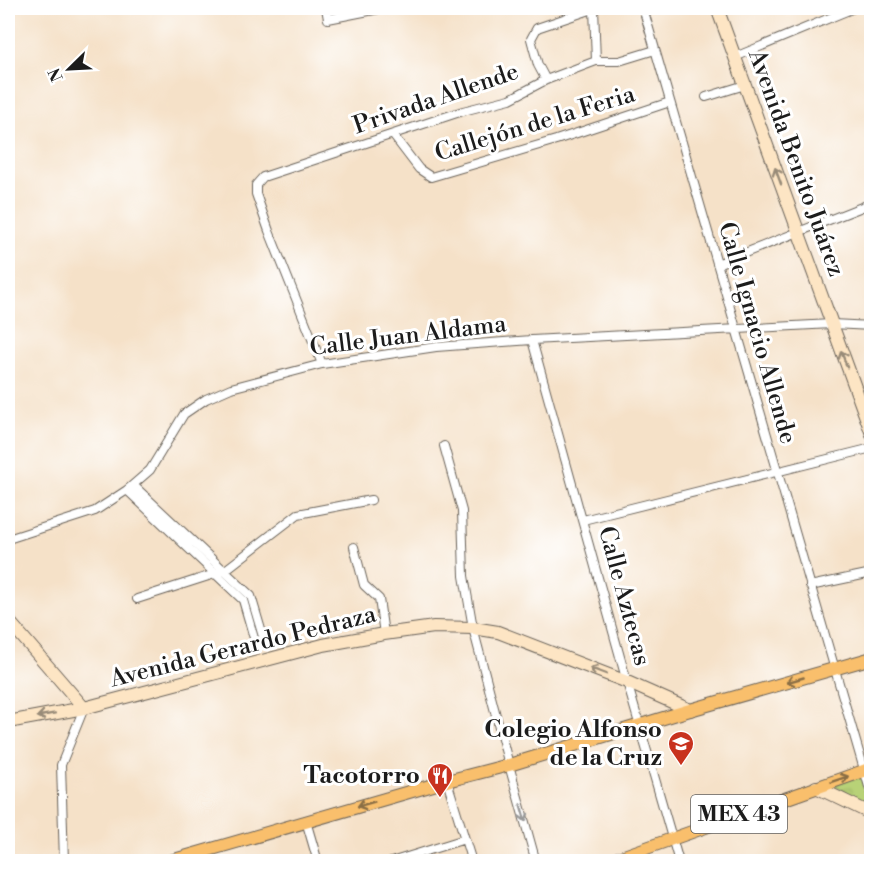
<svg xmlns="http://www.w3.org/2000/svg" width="879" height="869" font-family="'Libre Bodoni',serif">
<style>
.park{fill:url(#park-crowns);stroke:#6a774a;stroke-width:1.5}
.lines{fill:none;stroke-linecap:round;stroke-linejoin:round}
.street-casing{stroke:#686158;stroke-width:10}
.secondary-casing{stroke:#686158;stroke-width:14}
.primary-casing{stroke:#686158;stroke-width:14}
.street{stroke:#fff;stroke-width:8}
.secondary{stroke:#fde5c4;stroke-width:12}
.primary{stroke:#f9bf6c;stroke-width:12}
.oneway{stroke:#988b78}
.oneway2{stroke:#8a6e44}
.oneway3{stroke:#999}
.labels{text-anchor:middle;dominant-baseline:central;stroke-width:6;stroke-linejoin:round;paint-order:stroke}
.shield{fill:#fff;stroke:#606060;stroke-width:1.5}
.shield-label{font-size:22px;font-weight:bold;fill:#1c1c1c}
.street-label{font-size:24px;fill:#1c1c1c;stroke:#fff}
.poi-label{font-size:24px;font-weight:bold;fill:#1c1c1c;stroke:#fff;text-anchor:end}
</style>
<defs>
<pattern id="park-crowns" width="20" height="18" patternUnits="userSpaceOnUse" patternTransform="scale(1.5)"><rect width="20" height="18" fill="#b8d277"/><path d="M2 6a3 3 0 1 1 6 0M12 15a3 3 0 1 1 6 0" fill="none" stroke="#9eb466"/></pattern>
</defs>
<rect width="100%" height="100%" fill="#fff"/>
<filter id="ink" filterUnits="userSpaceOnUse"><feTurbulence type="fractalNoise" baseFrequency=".0167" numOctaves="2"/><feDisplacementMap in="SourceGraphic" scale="12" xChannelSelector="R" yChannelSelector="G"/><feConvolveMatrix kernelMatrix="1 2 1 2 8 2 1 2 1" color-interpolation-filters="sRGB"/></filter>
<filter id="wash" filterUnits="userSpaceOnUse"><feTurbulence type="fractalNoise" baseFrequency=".008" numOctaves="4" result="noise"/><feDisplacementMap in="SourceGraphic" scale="24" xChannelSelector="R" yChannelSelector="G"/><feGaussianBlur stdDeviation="1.35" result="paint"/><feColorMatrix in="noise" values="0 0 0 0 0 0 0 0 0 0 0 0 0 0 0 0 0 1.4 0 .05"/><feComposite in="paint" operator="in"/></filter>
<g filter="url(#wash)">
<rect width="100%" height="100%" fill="#f5e1c8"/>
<path class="park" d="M862 775 871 803 870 808 832 784Z"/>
</g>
<g filter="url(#ink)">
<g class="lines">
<defs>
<path id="street" d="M326 8 328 19 384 8
M594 8 596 61
M643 8 872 797
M735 57 854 8
M546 80 538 65 531 39 537 28 596 8
M706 97 745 85
M393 135 419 169 431 177 556 140 670 102
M717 264 872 203
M532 340 627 682 679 862
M322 364 269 231 256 194V185L263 177 463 111 510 99 546 80 596 61H619L655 50
M444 446 462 511 464 576 473 628 509 765 536 862
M127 490 243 600 256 645 263 643 264 640 251 596 133 485
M583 520 872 448
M8 539 95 511 127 490 150 470 184 414 206 399 231 388 322 364 436 347 532 340 832 324 872 326
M354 547 364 585 379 599 384 634
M810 586 872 573
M137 599 224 571 298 514 371 500
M447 781 472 862
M306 821 318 862
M64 862 61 765 84 708
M391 862 465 839"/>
<path id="secondary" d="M717 8 872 434
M8 620 84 708
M8 722 84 708 323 645 384 634 434 627 473 628 498 632 627 682 690 710
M816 787 872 814"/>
<path id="primary" d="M167 862 447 781 509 765 690 710 872 658
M607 862 872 768"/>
</defs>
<use href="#street" class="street-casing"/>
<use href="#secondary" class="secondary-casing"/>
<use href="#primary" class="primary-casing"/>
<use href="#street" class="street"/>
<use href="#secondary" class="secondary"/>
<use href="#primary" class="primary"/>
</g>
<defs><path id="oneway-shaft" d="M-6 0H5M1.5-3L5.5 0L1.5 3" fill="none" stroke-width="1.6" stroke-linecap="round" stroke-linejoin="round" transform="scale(1.5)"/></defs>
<g class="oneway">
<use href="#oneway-shaft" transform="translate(778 176) rotate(-110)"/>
<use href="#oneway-shaft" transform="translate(844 359) rotate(-110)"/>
<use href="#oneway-shaft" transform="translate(598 671) rotate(-159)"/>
<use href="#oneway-shaft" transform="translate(46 715) rotate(170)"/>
</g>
<g class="oneway2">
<use href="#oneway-shaft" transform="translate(795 680) rotate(164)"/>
<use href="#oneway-shaft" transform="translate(840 779) rotate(-19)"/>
<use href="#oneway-shaft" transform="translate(366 804) rotate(164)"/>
</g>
<use class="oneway3" href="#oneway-shaft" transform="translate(523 813) rotate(74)"/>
</g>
<defs>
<symbol id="school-pin" viewBox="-11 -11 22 30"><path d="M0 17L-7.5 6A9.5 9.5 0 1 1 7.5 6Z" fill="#c8321e" stroke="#fff"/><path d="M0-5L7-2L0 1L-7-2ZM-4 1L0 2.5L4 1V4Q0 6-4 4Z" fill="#fff"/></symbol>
<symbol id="restaurant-pin" viewBox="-11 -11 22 30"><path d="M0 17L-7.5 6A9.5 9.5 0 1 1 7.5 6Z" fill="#c8321e" stroke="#fff"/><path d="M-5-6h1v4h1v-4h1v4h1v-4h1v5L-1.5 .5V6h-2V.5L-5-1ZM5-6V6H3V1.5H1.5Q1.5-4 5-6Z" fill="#fff"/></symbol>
</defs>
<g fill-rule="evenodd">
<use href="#school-pin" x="666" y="729" width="30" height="40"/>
<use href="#restaurant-pin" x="425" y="761" width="30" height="40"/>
</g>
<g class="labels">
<rect class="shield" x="691" y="795" width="96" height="38" rx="4.5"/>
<g class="shield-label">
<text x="739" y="814">MEX 43</text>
</g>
<g class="street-label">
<text transform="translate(436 99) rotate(-19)">Privada Allende</text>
<text transform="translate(535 124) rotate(-17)">Callejón de la Feria</text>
<text transform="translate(796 163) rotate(70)">Avenida Benito Juárez</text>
<text transform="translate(757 333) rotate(74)">Calle Ignacio Allende</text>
<text transform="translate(408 336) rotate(-7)">Calle Juan Aldama</text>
<text transform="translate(624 596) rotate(75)">Calle Aztecas</text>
<text transform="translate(243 647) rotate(-14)">Avenida Gerardo Pedraza</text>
</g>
<g class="poi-label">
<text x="662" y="730">Colegio Alfonso<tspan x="662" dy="28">de la Cruz</tspan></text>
<text x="420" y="776">Tacotorro</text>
</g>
</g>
<rect width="879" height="869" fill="none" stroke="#fff" stroke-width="30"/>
<g transform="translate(69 69) rotate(246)" stroke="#ffffff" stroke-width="4.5" paint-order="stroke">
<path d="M0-4.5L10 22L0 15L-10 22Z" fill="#1c1c1c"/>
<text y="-9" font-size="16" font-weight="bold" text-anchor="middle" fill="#1c1c1c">N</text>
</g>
</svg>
